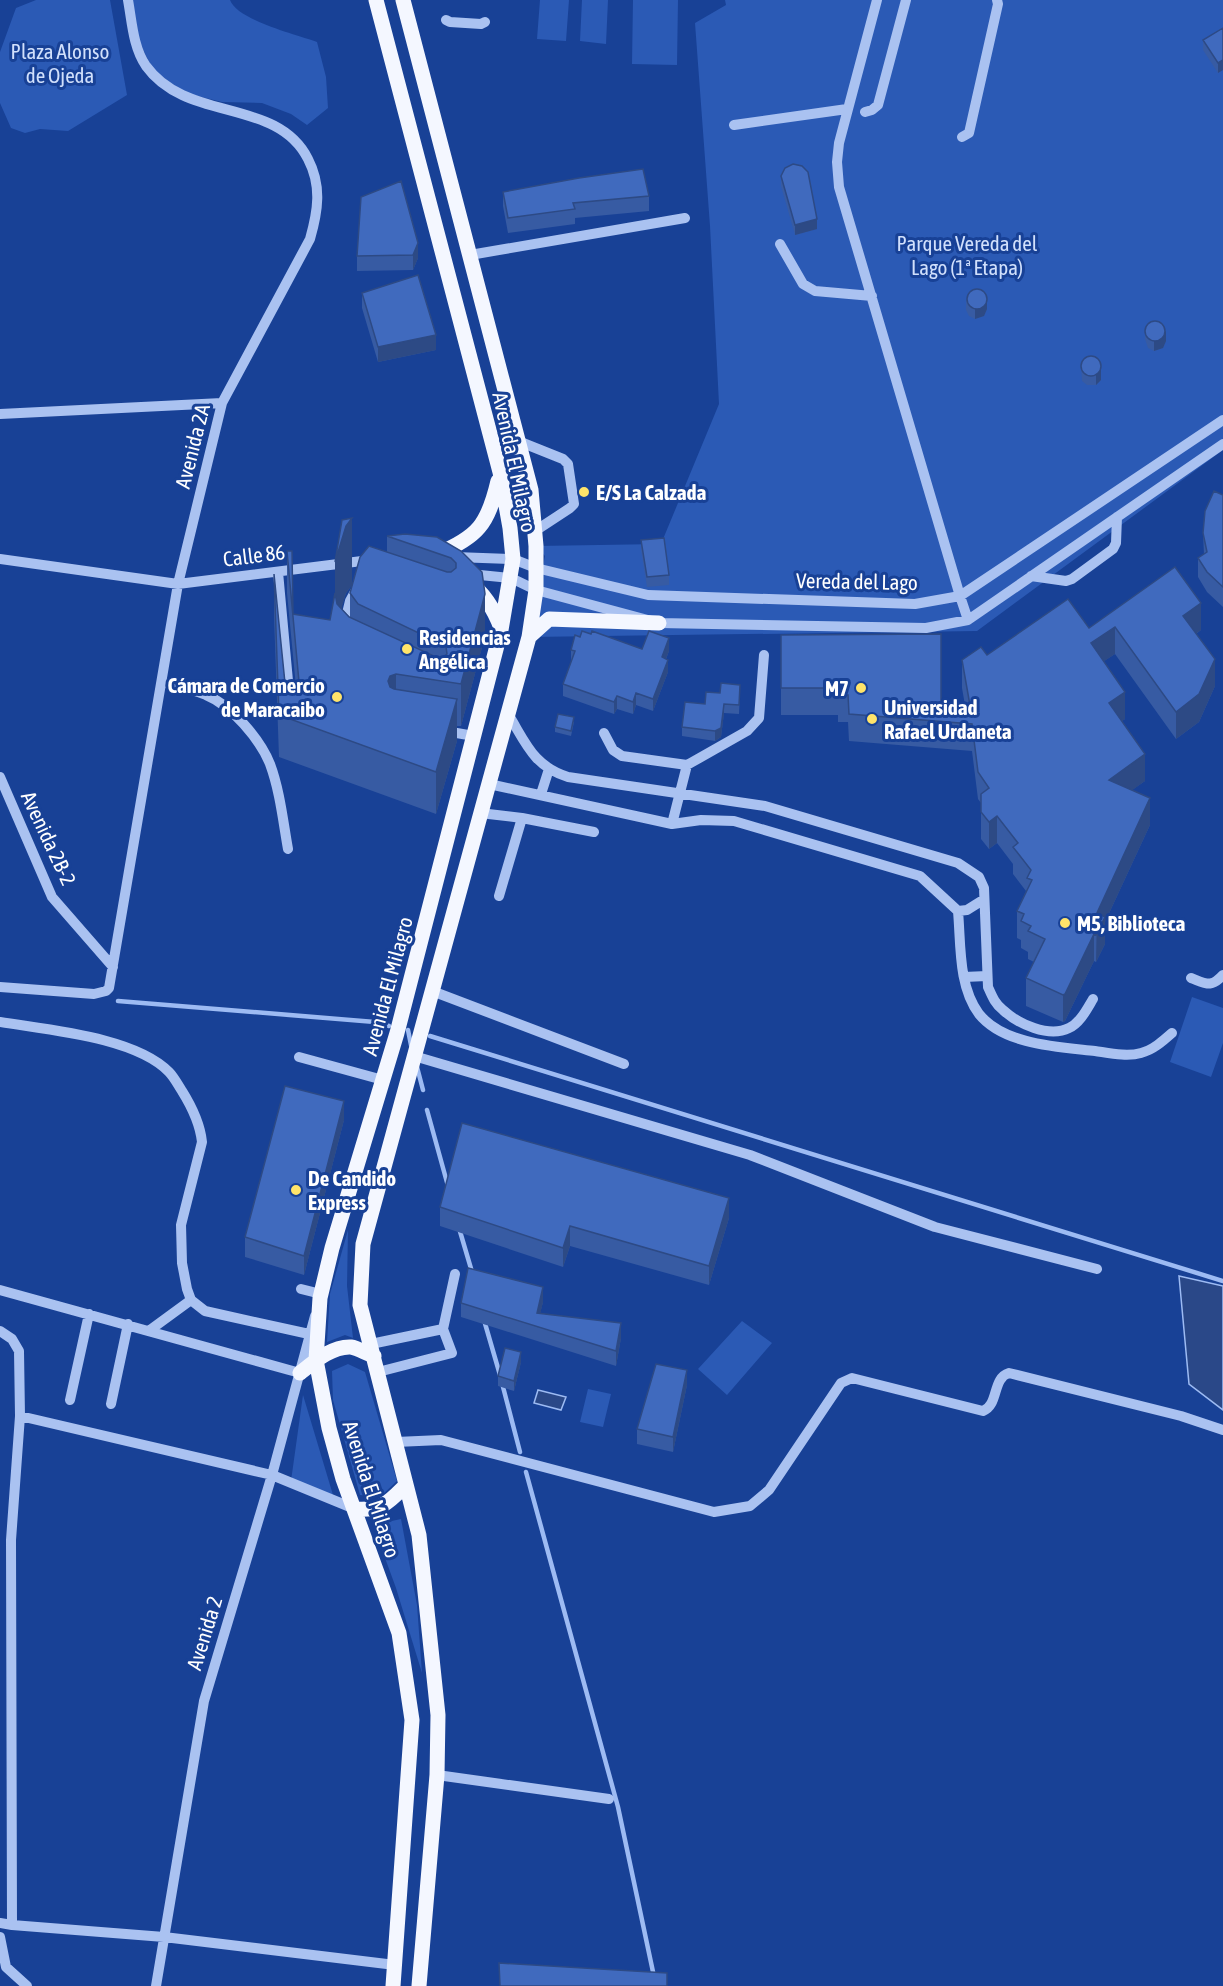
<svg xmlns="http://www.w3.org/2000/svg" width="1223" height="1986" font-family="'Asap Condensed',sans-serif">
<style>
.green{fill:#2b5ab5}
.water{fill:#2a4888;stroke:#9dbbf3;stroke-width:1.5}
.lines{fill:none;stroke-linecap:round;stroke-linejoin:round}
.stream{stroke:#9dbbf3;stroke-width:4.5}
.minor{stroke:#aac2f1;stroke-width:10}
.major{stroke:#f4f7ff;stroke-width:15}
.wall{fill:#375ba3;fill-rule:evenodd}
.shaded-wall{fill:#2d4a85}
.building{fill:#406abe;stroke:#2d4a85;stroke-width:1.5}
.poi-dot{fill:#ffe46a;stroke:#184196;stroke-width:2}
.labels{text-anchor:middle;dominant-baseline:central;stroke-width:6;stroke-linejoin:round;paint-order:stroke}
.park-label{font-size:21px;fill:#d1e0fc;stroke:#184196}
.street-label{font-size:21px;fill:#fff;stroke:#184196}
.poi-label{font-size:21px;font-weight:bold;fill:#fff;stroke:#184196;text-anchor:start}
</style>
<rect width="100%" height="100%" fill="#184196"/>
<path class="green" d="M36 0H110L127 95 68 131 40 129 25 133 11 128 0 103V52L16 8Z
M132 0H230C237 20 297 35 317 42L326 77 328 108 307 125 291 114 262 103 222 102 185 93 153 70 139 41Z
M540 0H569L566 41 537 39Z
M582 0H608L606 44 580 41Z
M633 0H678L677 65 632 64Z
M725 0H1223V450L977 631 529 637 545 556 536 546 661 544 719 404 710 226 695 23 726 5Z
M1192 997 1223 1008V1043L1211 1077 1170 1062Z
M348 1230 347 1286 353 1338 345 1335 327 1342 330 1294Z
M742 1321 772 1343 727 1395 698 1369Z
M348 1364 365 1372 397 1481 380 1497 360 1495 333 1400 332 1371Z
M588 1389 611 1394 603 1427 580 1422Z
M303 1395 333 1495 291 1481Z
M401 1519 417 1605 422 1673 396 1588 373 1525Z"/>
<path class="water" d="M1179 1276 1223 1286V1410L1189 1384Z
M538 1390 566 1397 561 1410 534 1403Z"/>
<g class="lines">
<path class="stream" d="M118 1001 375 1022 389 1026
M408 1030 411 1045
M430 1036 1223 1281
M417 1067 423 1090
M427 1110 448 1186
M459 1228 472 1272
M484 1320 500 1375
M502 1383 520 1452
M526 1472 618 1807 656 1986"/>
<path class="minor" d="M877 0 839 143 837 162 839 187 960 596 968 620
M446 20 450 22 481 24 485 22
M865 112 872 110 878 105 906 0
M734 125 847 109
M962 137 969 133 998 4 997 0
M780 244 803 284 815 291 872 296
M470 255 685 218
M0 414 222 403
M518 441 563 459 568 464 574 504 570 508 535 531
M455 557 513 559 536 568 648 595 915 604 960 596 1223 420
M0 559 178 584 370 560
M278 572 290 703
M470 574 511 578 536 590 659 623 926 628 968 620 1223 444
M1031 576 1066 581 1072 579 1113 549 1116 543 1117 517
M344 626 350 601 356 590
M162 682C176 686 192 689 206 695 231 705 260 739 270 764 280 791 283 821 288 849
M508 714C526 743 533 766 568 777L765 806 958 863 979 877 984 888 988 987C992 996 995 1004 1003 1010 1018 1024 1049 1038 1069 1028 1080 1023 1087 1009 1093 999
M445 731 474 736
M604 733 613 750 622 756 687 765
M0 777 52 897 113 967
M489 784 672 824 701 820 734 821 920 876 958 911C961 944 958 986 979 1014 1004 1045 1059 1047 1095 1051 1109 1053 1127 1057 1141 1053 1153 1050 1163 1041 1172 1033
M541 794 549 769
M480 813 522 818 594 832
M672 824 687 765 747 731 759 718 764 655
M499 896 522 818
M958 911 967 910 983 900
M964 977 987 976
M1191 978C1207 984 1211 988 1223 975
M0 987 94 994 106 991 109 988 178 584 222 403 310 239C318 211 322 186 308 159 277 97 187 123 146 66 133 47 132 22 128 0
M432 991 624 1064
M0 1022C48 1030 135 1037 169 1072 174 1077 178 1085 182 1091 192 1107 200 1123 202 1142L181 1225 182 1263 187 1289 191 1300 205 1311 309 1334
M414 1056 750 1155 935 1227 1097 1269
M299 1057 383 1080
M301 1289 321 1294
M0 1290 300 1373
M150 1330 191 1300
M0 1331 12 1339 19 1351 20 1416 11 1540 12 1925
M371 1344 443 1329
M378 1372 452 1353 443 1329 455 1274
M70 1400 89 1314
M111 1404 128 1324
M20 1416 272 1475 355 1509
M396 1442 441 1440 714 1512 750 1506 769 1490 841 1383 852 1378 983 1411C999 1405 992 1378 1009 1373L1181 1416 1223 1430
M437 1775 609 1799
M0 1923 12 1925 164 1937 395 1965
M0 1937 6 1967 27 1986
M156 1986 204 1701 272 1475 315 1316"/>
<path class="major" d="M376 0 500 472 510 528 513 559 501 630 397 1033 332 1248 320 1298 316 1360 329 1428 343 1479 399 1633 412 1720 393 1986
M403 0 531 490 536 546V590L529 637 363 1244 360 1305 419 1535 438 1715 437 1775 419 1986
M437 554C478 537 488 524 498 481
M469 582C485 594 494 609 501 628
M529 637 549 619 659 623
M300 1373C314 1362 332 1346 351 1347 358 1348 367 1354 374 1356
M355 1509C382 1511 388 1503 406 1485"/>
</g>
<path class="wall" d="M1223 28 1218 73 1203 50V40Z
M781 176 817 229 795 235 781 186Z
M401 181 418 258 413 270 357 271V256Z
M503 192 649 196V211L575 218V224L508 233 503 206Z
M362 293 436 350 378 362 362 308Z
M966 300 987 309 984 316 975 319 969 316 966 310Z
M1145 329 1166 341 1163 348 1154 351 1148 348 1145 339Z
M1081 364 1101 374V380L1096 385H1087L1082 381Z
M1223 495V607L1207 592 1198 577V558L1204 555 1203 533Z
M387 536 461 551 485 636 461 726H457V741L436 814 279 757 274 616V574L285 683 288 689H293L296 687 287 593V551L293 614 330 620 335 597 352 585 387 552ZM352 585 350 593V617L341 608 346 593Z
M641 540 669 575V585L647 587 641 550Z
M1175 567 1201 630 1196 634 1215 686 1199 722 1176 739 1115 654 1104 661 1125 719 1122 721 1145 781 1132 790 1150 825 1105 922V944L1096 962 1094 961 1065 1021 1063 1022 1026 1006V978L1034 962 1028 959V952L1021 948V940L1017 938V911L1026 891 1013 874V864L997 843 989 849 981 839V803L978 799 972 751 849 741 848 722H838V715H781V635L941 708 966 711 962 688V660L987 655 1089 628Z
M580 637 642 649 669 651 666 659 668 672 653 711 636 705 633 714 617 709 614 714 563 696V684L571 662V650Z
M740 694 739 714 724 713 721 737 715 741 682 736V727L705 704Z
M574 722 571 736 555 732V727Z
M344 1120 304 1275 245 1257V1237Z
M440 1207 729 1218 709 1285 570 1246 563 1267 440 1226Z
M543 1302 540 1313 621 1338 616 1366 461 1317V1303Z
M521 1362 514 1391 498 1386V1376Z
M687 1385 673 1452 637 1444V1429Z"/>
<path class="shaded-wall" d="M1223 60V70L1218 73V63Z
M817 219V229L795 235V225Z
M418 243V258L413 270V255Z
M987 299V309L984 316 975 319V309Z
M1166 331V341L1163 348 1154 351V341Z
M436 335V350L378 362V347Z
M1101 364V380L1096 385V375Z
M352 518V585L346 593 335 630V562L346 526Z
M485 594V636L461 726V684Z
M1201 603V630L1183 643V616Z
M1115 627V654L1091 670V643Z
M669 638V651L662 669V657Z
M1215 659V686L1199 722 1176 739V712Z
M668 660V672L653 711V699Z
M396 674V716L388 681 390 676Z
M1125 692V719L1109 730V703Z
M636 693V705L633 714V702Z
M617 696V709L614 714V702Z
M457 699V741L436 814V772Z
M724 704V713L721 737 715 741V731Z
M1145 754V781L1109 807V780Z
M1150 798V825L1105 922V944L1096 962 1097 913Z
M997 816V843L989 849V822Z
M1094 934V961L1065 1021 1063 1022V995Z
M344 1101V1120L304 1275V1256Z
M729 1198V1218L709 1285V1266Z
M570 1226V1246L563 1267V1248Z
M543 1287V1302L537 1328V1313Z
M621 1323V1338L616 1366V1351Z
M521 1352V1362L514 1391V1381Z
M687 1370V1385L673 1452V1437Z"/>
<path class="building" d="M1223 28V60L1218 63 1203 40Z
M793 164 802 166 808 172 817 219 795 225 781 176 785 168Z
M643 169 649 196 573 203 575 209 508 218 503 192 579 178Z
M401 181 418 243 413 255 357 256 361 197Z
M418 275 436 335 378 347 362 293Z
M967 299a10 10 0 1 1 20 0a10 10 0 1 1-20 0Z
M1145 331a10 10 0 1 1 20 0a10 10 0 1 1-20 0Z
M1081 366a10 10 0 1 1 20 0a10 10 0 1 1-20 0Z
M1214 491 1223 495V587L1207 572 1198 558 1207 552 1203 533 1205 511Z
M352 518 346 526 335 562 342 520Z
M405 534 437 537 461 551 482 572 485 594 461 684 396 674 390 676 388 681 390 687 394 689 457 699 436 772 279 715 274 574 285 683 288 689H293L298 686 299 682 287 551H292L293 614 330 620 335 593 337 604 349 617 440 659 447 654 446 647 444 645 358 604 350 593 360 557 369 546 447 572H451L456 568V563L451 558 387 536Z
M664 538 669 575 647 577 641 540Z
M1175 567 1201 603 1183 616 1215 659 1199 694 1176 712 1115 627 1091 643 1125 692 1109 703 1145 754 1109 780 1150 798 1097 913 1105 917 1096 935 1094 934 1065 994 1063 995 1026 978 1045 939 1028 931 1031 926 1021 921 1024 914 1017 911 1032 880 1027 878 1031 870 1013 847 1018 843 997 816 989 822 981 812V794L989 788 978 772 972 724 849 714 848 695H838V688H781V635L941 634V708L971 711 962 660 981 647 987 655 1068 599 1089 628Z
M582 631 591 634 592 631 642 649 649 631 669 638 662 657 668 660 653 699 636 693 633 702 617 696 614 702 563 684 575 651 571 650 575 635 580 637Z
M721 683 740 685 739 705 724 704 721 728 715 731 682 727 685 702 705 704 706 692 720 693Z
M558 714 574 717 571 731 555 727Z
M285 1086 344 1101 304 1256 245 1237Z
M462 1123 729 1198 709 1266 570 1226 563 1248 440 1207Z
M468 1268 543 1287 537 1313 621 1323 616 1351 461 1303Z
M505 1348 521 1352 514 1381 498 1376Z
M656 1364 687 1370 673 1437 637 1429Z
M499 1963 667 1973V1986H500Z"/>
<g class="poi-dot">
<circle cx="584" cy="492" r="6"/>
<circle cx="407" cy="649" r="6"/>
<circle cx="861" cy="688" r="6"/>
<circle cx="337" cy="697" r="6"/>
<circle cx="872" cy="719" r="6"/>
<circle cx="1065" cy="923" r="6"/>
<circle cx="296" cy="1190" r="6"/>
</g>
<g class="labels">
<g class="park-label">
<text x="60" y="51">Plaza Alonso<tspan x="60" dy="24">de Ojeda</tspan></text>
<text x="967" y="243">Parque Vereda del<tspan x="967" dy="24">Lago (1ª Etapa)</tspan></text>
</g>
<g class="street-label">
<text transform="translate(192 446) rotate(-76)">Avenida 2A</text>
<text transform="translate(515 462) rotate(78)">Avenida El Milagro</text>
<text transform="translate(254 555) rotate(-7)">Calle 86</text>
<text transform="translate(857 581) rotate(1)">Vereda del Lago</text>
<text transform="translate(49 838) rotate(65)">Avenida 2B-2</text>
<text transform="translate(387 986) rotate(-75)">Avenida El Milagro</text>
<text transform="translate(372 1489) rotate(72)">Avenida El Milagro</text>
<text transform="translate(204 1633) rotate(-73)">Avenida 2</text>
</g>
<g class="poi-label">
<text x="596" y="492">E/S La Calzada</text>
<text x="419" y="637">Residencias<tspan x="419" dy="24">Angélica</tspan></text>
<text x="325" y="685" text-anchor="end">Cámara de Comercio<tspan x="325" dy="24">de Maracaibo</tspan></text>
<text x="849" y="688" text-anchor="end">M7</text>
<text x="884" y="707">Universidad<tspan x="884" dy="24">Rafael Urdaneta</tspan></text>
<text x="1077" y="923">M5, Biblioteca</text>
<text x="308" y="1178">De Candido<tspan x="308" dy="24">Express</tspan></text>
</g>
</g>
</svg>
